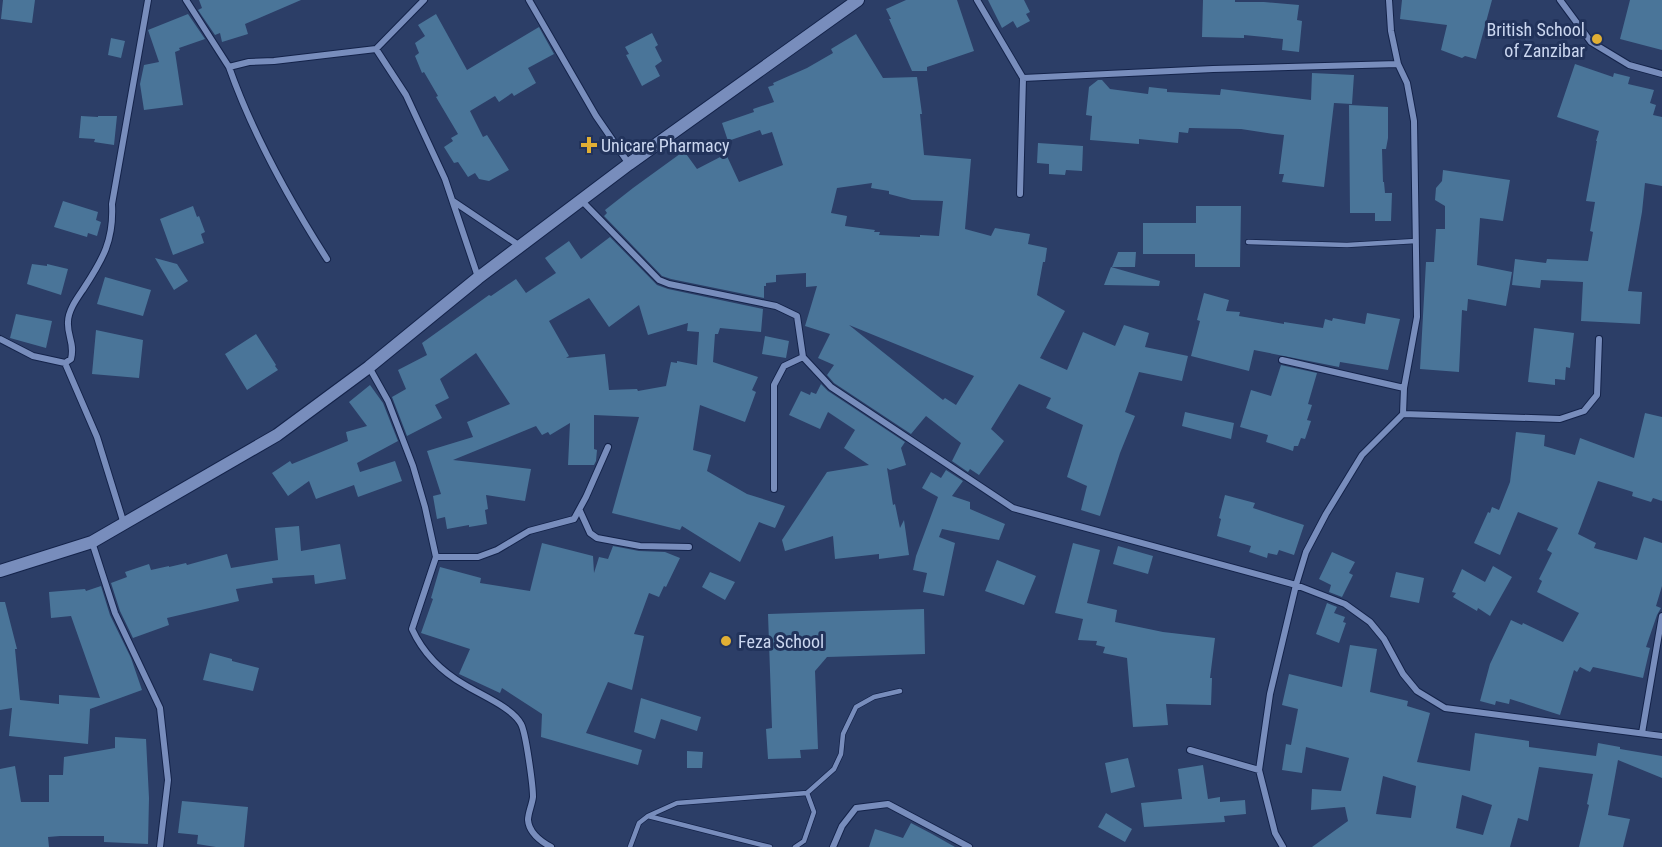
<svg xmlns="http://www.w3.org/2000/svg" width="1662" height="847" font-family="'Roboto Condensed',sans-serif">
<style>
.building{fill:#4a7599;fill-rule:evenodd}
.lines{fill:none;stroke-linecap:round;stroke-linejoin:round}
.service-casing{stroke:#14234a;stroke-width:6}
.minor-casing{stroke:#14234a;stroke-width:8}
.secondary-casing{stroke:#14234a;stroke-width:14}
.service{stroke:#788dbc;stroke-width:4.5}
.minor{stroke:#788dbc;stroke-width:6}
.secondary{stroke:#788dbc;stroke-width:12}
.poi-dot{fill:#e1af34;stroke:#22335b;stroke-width:2}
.labels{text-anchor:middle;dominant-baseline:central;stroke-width:6;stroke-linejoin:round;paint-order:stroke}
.poi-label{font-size:18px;fill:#cbd7f0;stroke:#22335b;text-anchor:start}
</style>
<rect width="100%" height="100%" fill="#2c3e67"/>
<path class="building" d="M3 0H35L32 23 1 19Z
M199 0H301L245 24 248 34 222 42 220 33 215 35 198 10 202 8Z
M906 0H957L974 51 927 67V71H912L889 19H891L886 9Z
M988 0H1024L1030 12 1026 14 1030 21 1017 28 1013 21 1002 28Z
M1203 0H1235V2H1264L1299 5 1297 20 1302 21 1299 52 1282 50 1283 39 1244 35V38L1202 37Z
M1402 0H1492L1476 59 1465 56 1462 58 1441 50 1447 25 1400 19Z
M1630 0H1662V50L1620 39Z
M188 14 205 39 179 48 180 50 175 52 183 105 144 110 140 84 144 65 159 62 148 30Z
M436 14 467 70 539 27 554 54 528 68 536 83 514 96 512 93 499 102 495 96 470 111 483 137 487 135 509 170 489 181 479 179 475 173 468 177 458 162 454 163 444 147 453 141 451 138 458 134 436 97 438 96 424 72 422 73 415 56 419 53 415 43 425 36 418 25Z
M652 33 658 45 655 47 662 61 655 66 660 76 642 86 626 55 629 54 625 47Z
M856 34 883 78 917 77 922 114H920L924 155 971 159 965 229 991 236 995 228 1030 234 1028 244 1047 248 1045 262H1043L1037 295 1065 311 1040 358 1067 370 1083 332 1115 346 1124 325 1149 333 1145 347 1188 356 1182 381 1139 372 1125 412 1135 416 1120 453 1100 516 1081 510 1087 486 1067 477 1083 425 1046 408 1051 398 1019 384 991 429 1004 441 979 475 970 469 968 472 952 461 961 443 926 416 911 434 834 383 827 375 834 365 818 358 830 334 805 326 817 286 806 287V273L776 275V282L766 283V286H764V298L671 279 662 276 604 216 607 213 605 210 633 188 684 151 697 169 726 154 739 182 783 165 772 132 762 135 760 130 728 141 722 123 754 112 753 109 774 102 768 87 774 85 773 83 807 68 833 53 831 49ZM872 183 871 188 889 191V194L912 200 943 201 939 236 920 235V237L879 235 880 232H874L875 230 845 226 847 216 831 213 837 188ZM849 325 974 376 956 405 945 398 943 400Z
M111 38 125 41 121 58 108 55Z
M1575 64 1613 77 1614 73 1630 77 1628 84 1654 90 1650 103 1656 105 1653 115 1662 117V186L1645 183 1642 212 1628 291 1642 292 1640 324 1581 321 1583 282 1541 280 1540 288 1512 285 1515 259 1546 263 1547 259 1588 261 1593 232 1590 231 1595 202 1586 201 1597 141H1596L1599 131 1557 117Z
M1312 73 1354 75 1352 104 1334 103 1324 187 1282 182 1284 174H1279L1284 135 1274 134 1241 129 1189 128 1188 133 1179 132 1178 143 1139 139V144L1090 140 1092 116 1086 115 1089 87 1098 80H1102L1110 89 1148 94 1149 87 1167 89V92L1220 95 1221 89 1311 100Z
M1349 105 1388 107V138L1386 149H1382L1383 182H1384L1385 193H1392L1391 221H1375V213H1350Z
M81 116 98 117V116H117L114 145 94 142 95 139 79 138Z
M1038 143 1083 146 1082 171 1066 170 1065 175 1049 174V164L1037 163Z
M1443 170 1510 180 1503 221 1480 218 1477 265 1512 272 1506 306 1468 299 1467 311 1462 310 1459 372 1420 369 1426 262H1434L1436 229H1445V206L1435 200 1436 188 1442 181Z
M63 201 98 212 96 220 101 222 97 236 88 233 87 237 54 227Z
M193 206 197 217 199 216 205 232 201 234 204 243 173 255 160 219Z
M1196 206H1241L1240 267H1195V254H1143V223H1196Z
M610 237 657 285 668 289 763 309 761 332 720 328 718 334H715L713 362 758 377 752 390 756 392 745 422 700 405 693 450 711 455 707 471 747 494 785 506 775 528 759 522 740 562 682 526 680 530 612 513 639 417 594 415V449L597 450 596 461 594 465H568L570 423 550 435 548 432 542 435 536 426 453 460 531 469 525 501 486 495 488 509 485 510 487 524 469 527V525L447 529 445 517 437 519 433 496 441 494 427 451 473 437 467 422 510 404 476 353 440 379 449 398 435 405 442 418 407 436 392 397 406 389 398 370 427 355 422 343 489 295 491 296 516 279 526 293 556 273 545 258 569 241 581 259ZM589 298 609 327 639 305 648 335 688 323 687 331 699 332 697 365 677 361V363L671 362 666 386 638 391 637 389 609 390 605 354 566 358 569 356 549 321Z
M1118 252H1136L1135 267H1112Z
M155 258 177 264 188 281 174 290Z
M32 264 47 266V264L68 269 61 295 27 284Z
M1111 267 1160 281 1159 286 1104 285Z
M105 277 151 290 143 316 97 304Z
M1204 293 1229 300 1226 311 1240 312 1239 316 1284 324V322L1323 328 1325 319 1332 321 1333 318 1365 324 1367 313 1400 319 1388 370 1340 362 1339 367 1254 350 1249 371 1191 356 1200 321 1197 320Z
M16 314 52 321 46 348 10 338Z
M1534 328 1574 333 1570 368 1566 367 1565 380 1555 379V385L1528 382Z
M96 330 143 340 139 378 92 374Z
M256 334 276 365 275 366 278 370 247 390 225 354Z
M765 336 789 341 786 358 762 354Z
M1281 365 1317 373 1308 404 1312 405 1307 420 1311 421 1305 439 1301 438 1298 446H1294L1293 451 1266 442 1268 435 1240 427 1251 390 1271 396Z
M821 384 828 391 905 442 901 448 906 465 890 470 887 468 893 505 895 504 900 528 904 520 909 555 879 559V554L835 559 833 536 785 551 782 540 827 472 869 465 844 448 855 430 828 412 820 429 789 415 801 391 810 395 811 392 816 394Z
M370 385 383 403 398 441 357 463 360 472 395 461 402 481 358 497 354 485 316 499 309 481 288 496 272 473 290 461 292 464 348 441 346 432 367 426 349 402Z
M1185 412 1234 423 1231 439 1182 426Z
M1645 413 1662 417V501L1653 498 1651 502 1632 496 1633 492 1598 481 1578 534 1596 543 1594 548 1637 560 1644 537 1662 543V586L1656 606 1661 608 1657 615 1646 647 1650 648 1643 678 1593 667 1590 672 1580 667 1577 672 1574 670 1560 715 1510 699 1509 704 1496 701 1495 705 1480 701 1490 664 1511 620 1522 625 1523 623 1563 642 1579 613 1537 592 1542 581 1539 579 1552 553 1547 550 1558 528 1518 512 1500 555 1474 543 1488 512 1490 513 1492 507 1499 510 1510 482 1516 432 1545 435 1544 446 1575 455 1580 438 1634 458Z
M946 470 963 481 952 496 970 502V509L1005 524 999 540 942 529 939 537 955 543 944 596 923 592 927 573 913 570 916 556 938 497 922 488 931 472 941 478Z
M1225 495 1255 503 1253 508 1304 525 1294 555 1279 550 1277 555 1268 553 1267 558 1249 552 1251 546 1217 536 1221 519 1219 518Z
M299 526 301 551 340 544 346 579 315 584 314 575 272 578 273 583 236 589 239 601 167 618 169 625 133 638 120 611 111 583 127 577 125 572 149 564 151 570 169 566V567L186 563 187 565 227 554 231 568 278 560 275 528Z
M542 543 593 556 594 573 599 557 608 559 613 546 639 551 665 552 680 558 666 587 664 586 659 597 649 593 634 634 644 636 632 690 608 682 586 733 642 750 638 765 541 737 542 714 502 688 500 693 459 674 470 649 421 633 433 599 431 598 440 567 481 578 480 583 530 591Z
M1073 543 1100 550 1087 603 1117 610 1115 622 1163 632 1215 638 1210 678H1212L1211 705 1166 704 1168 725 1133 727 1127 658 1103 653 1105 647 1096 645 1097 641 1078 640 1083 619 1055 613Z
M1118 546 1153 556 1148 574 1113 564Z
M1332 552 1355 562 1349 573 1353 575 1342 597 1329 592 1331 585 1319 579Z
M997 560 1036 576 1024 605 985 591Z
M1493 566 1512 577 1490 616 1478 608 1477 611 1453 597 1456 593 1452 592 1462 569 1485 582Z
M710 572 735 582 725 600 702 587Z
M1396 572 1424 578 1419 603 1390 597Z
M101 586 110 615 131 658 142 690 90 709 88 744 9 736 12 708 0 710V602H5L17 649H15L20 700 59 704V695L100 698 71 616 51 618 49 592 85 589 86 591Z
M1327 603 1337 607 1334 613 1345 617 1343 622 1346 623 1339 643 1316 634Z
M924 609 925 654 827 657 815 671 818 749 800 750 801 758 768 759 766 729 772 728 768 614Z
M1350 645 1377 649 1370 692 1408 701 1407 706 1430 713 1417 762 1470 771 1475 733 1529 741V747L1596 756 1598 743 1620 747V749L1662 756V778L1618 760 1608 815 1630 819 1623 847H1579L1589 805 1587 804 1593 774 1539 767 1528 821 1518 818 1510 847H1312L1348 821 1345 807 1311 810 1312 789 1341 791 1349 758 1306 747 1302 773 1282 770 1286 744 1291 745 1298 709 1282 705 1289 674 1342 687ZM1383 776 1416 786 1411 818 1376 814ZM1462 795 1492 805 1483 835 1456 828Z
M210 653 232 659V661L259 668 253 691 203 680Z
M641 698 701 717 697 731 661 719 655 739 634 732Z
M115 737 146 739 149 798 148 844 104 842V836H60L48 837 49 847H0V769L15 766 21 802H49V775H63L64 757 115 748Z
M687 751 703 752 702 768H687Z
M1128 758 1135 787 1111 793 1105 763Z
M1203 765 1208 799 1220 797V802L1245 800 1246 814 1224 816 1225 822 1144 827 1141 803 1182 799 1178 769Z
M182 801 248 807 244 847H216L197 844 198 835 178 833Z
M1106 813 1132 829 1125 842 1098 827Z
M911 823 932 834 955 847H869L875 829 903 838Z"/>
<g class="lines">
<defs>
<path id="service" d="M1248 242 1347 245 1416 241
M648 816 770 847
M630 847 639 823 648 816 677 803 807 793 834 769 841 754 843 734 856 707 874 697 900 691
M795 847 804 841 814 812 807 793"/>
<path id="minor" d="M186 0 229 67 249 62 274 61 376 49 406 95 445 179 478 277
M529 0 596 116 629 164
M977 0 1023 78 1213 69 1398 64
M1560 0 1591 42 1629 65 1662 74
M376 49 424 0
M229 67C253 135 288 198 327 259
M1020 194 1023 78
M581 200 659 280 669 284 776 306 797 316 803 357 831 387 1013 508 1296 585 1345 604 1370 622 1384 639 1403 674 1417 691 1445 708 1662 736
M453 201 520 246
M0 339 33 356 65 363 71 359C75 343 67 336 68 322 68 310 78 297 84 288 103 259 114 240 112 204L148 0
M1282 360 1404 388
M65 363 97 437 124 524
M369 367 388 401 413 466 425 507 436 557 412 629C423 653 442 672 465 685 481 695 513 708 521 724 526 733 533 786 533 797 532 805 528 813 528 820 529 833 540 841 551 847
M1403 414 1560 419 1584 411 1597 395 1599 339
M774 489V385L784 366 803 357
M580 511 590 533 597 538 640 546 689 547
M92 542 115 613 160 708 168 780 160 847
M436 557H478L497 550 529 531 574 519 586 497 608 447
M1642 733 1662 616
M1190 750 1259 770
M833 847 842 826 856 808 888 804 969 847
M1283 847 1275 833 1259 770 1270 694 1296 585 1306 552 1326 514 1362 455 1403 414 1404 388 1417 317 1414 121 1407 83 1398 64 1391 31 1389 0"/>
<path id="secondary" d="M0 571 92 542 277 435 369 367 478 278 629 164 858 0"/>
</defs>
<use href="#service" class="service-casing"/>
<use href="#minor" class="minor-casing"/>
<use href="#secondary" class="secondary-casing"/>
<use href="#service" class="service"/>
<use href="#minor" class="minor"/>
<use href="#secondary" class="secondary"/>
</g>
<g class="poi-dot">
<circle cx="1597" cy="39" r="6"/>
<path d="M586 136h6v6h6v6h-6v6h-6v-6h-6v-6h6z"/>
<circle cx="726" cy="641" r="6"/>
</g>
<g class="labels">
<g class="poi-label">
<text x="1585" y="29" text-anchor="end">British School<tspan x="1585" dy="21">of Zanzibar</tspan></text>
<text x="601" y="145">Unicare Pharmacy</text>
<text x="738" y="641">Feza School</text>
</g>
</g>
</svg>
